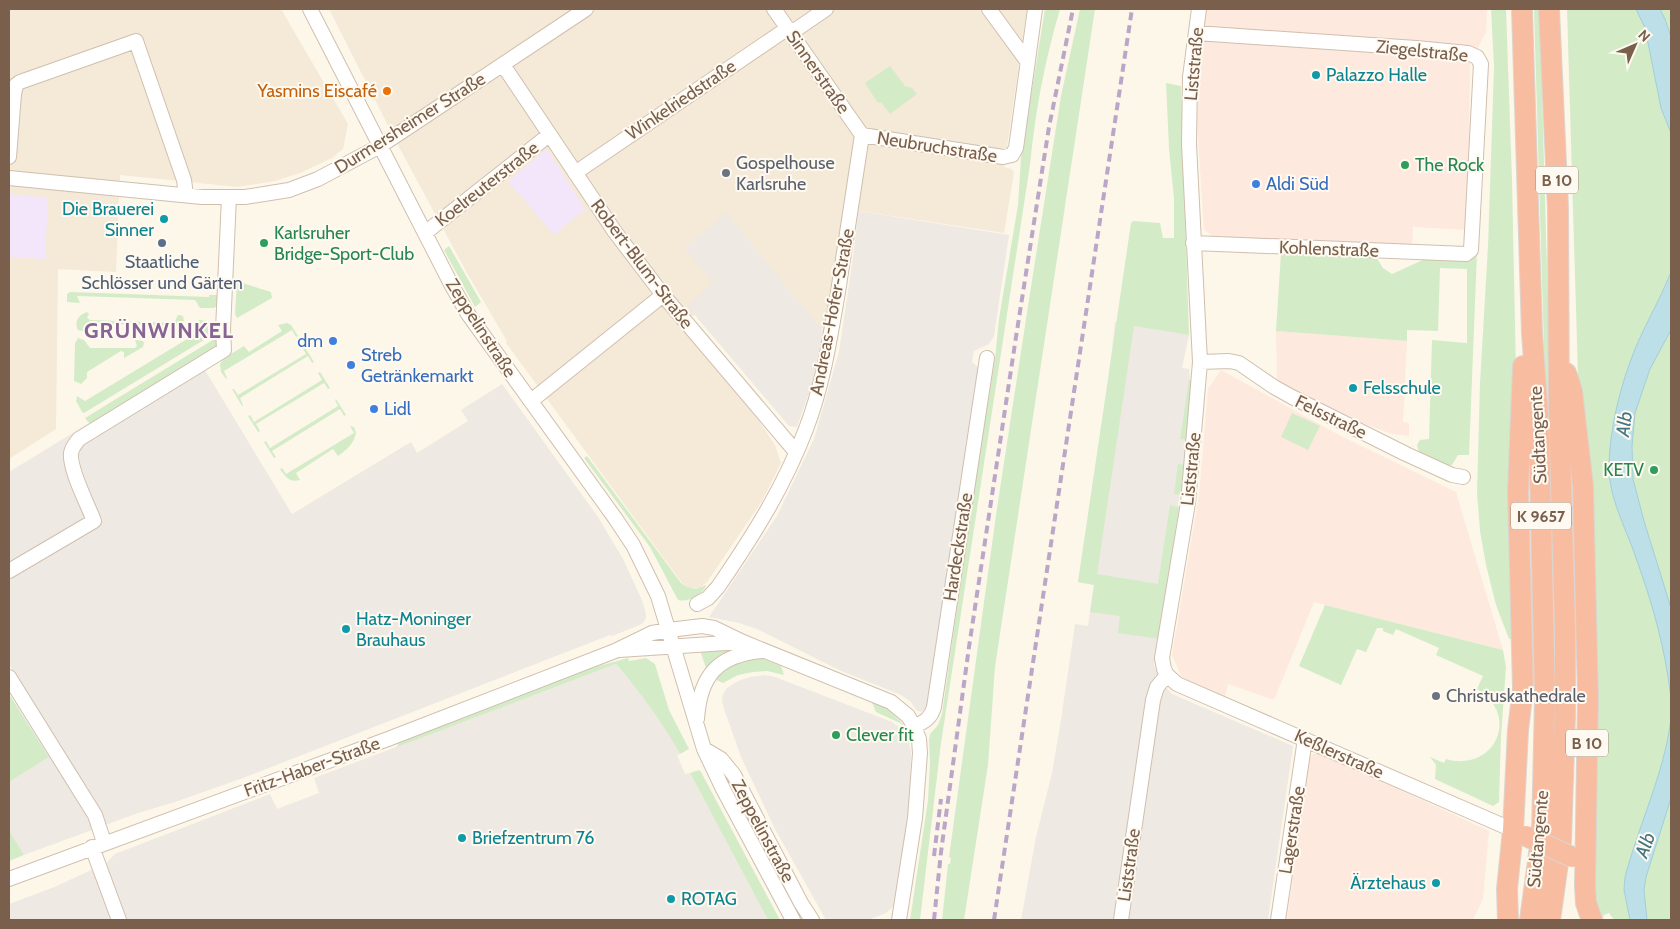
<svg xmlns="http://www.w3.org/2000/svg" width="1680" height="929" font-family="Cabin,sans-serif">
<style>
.residential{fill:#f5e9d8}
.commercial{fill:#fde9de}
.industrial{fill:#eee9e2}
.education{fill:#f4e6fa}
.green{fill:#d3ecc7}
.water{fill:#bddfe8;stroke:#a3ceda}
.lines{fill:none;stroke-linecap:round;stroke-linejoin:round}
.minor-casing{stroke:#d0bfae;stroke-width:16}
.highway-casing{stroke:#dcd5d0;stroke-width:22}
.minor{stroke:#fff;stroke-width:14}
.highway{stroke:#f8bda0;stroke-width:20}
.rail{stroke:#bba6c8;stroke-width:4;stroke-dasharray:8 5;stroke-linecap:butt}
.highway-bridge-casing{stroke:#dcd5d0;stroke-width:22;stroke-linecap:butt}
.highway-bridge{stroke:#f8bda0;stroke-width:20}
.culture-dot{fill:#0f9aa8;stroke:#fffaf1;stroke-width:2}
.food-dot{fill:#e8710a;stroke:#fffaf1;stroke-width:2}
.leisure-dot{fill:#2e9e5b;stroke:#fffaf1;stroke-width:2}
.worship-dot{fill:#6b7280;stroke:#fffaf1;stroke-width:2}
.shop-dot{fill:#3f7fe0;stroke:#fffaf1;stroke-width:2}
.service-dot{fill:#5c6f8a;stroke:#fffaf1;stroke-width:2}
.labels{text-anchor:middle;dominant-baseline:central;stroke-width:4;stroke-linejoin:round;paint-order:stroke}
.shield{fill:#fffaf1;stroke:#a18e7e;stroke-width:1}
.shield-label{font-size:16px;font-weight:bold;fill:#795f4c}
.street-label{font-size:18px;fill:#795f4c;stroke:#fffaf1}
.culture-label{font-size:18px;fill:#0d838f;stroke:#fffaf1;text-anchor:start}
.food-label{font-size:18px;fill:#c56008;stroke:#fffaf1;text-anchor:end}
.worship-label{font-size:18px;fill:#5b616d;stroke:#fffaf1;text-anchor:start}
.leisure-label{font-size:18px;fill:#27864d;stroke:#fffaf1;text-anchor:start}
.shop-label{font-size:18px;fill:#366cbe;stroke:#fffaf1;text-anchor:start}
.service-label{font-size:18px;fill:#4e5e75;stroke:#fffaf1}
.water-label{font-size:19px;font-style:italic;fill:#427685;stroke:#fffaf1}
.district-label{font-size:22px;font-weight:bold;letter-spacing:1px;fill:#886495;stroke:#fffaf1}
</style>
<rect width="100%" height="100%" fill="#fdf7ea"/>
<path class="residential" d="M9 9H281L348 124 343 149 332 158 300 173 275 181 238 187 120 175 116 272 58 269 56 429 9 459Z
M329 9H1027L1004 167 1012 169 1014 172 1004 233 846 209 824 330 760 291 690 317 775 445 781 463 762 501 707 582 700 588H689L682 583 506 343 507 341 467 273 400 149Z"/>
<path class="commercial" d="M1206 9H1487L1486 32 1470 63 1468 230 1413 227 1412 248 1213 236 1204 230 1197 121 1200 41Z
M1276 331 1407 341 1403 422 1409 423V436L1392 434 1354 420 1294 391 1277 380Z
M1221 370 1341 436 1456 492 1503 650 1314 602 1274 700 1228 684 1225 698 1182 678 1172 655 1199 495 1208 389Z
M1317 753 1325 755 1489 831 1483 899 1473 920H1287L1309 760 1311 755Z"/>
<path class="industrial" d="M858 211 1009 235 994 336 989 344 974 351 972 362 980 369 927 709 921 712 916 710 911 702 901 695 839 670 757 629 739 623 709 617 777 516 814 439 839 352 854 251Z
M726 213 823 331 812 384 797 427 789 426 687 306 713 282 684 248Z
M1115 322 1189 335 1182 368 1189 369 1190 380 1184 465 1154 665 1160 681 1172 694 1293 746 1268 920H1021L1036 837 1052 773 1061 720 1075 624 1088 626 1090 612 1094 585 1078 582 1109 377Z
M197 357 292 514 411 442 417 453 468 421 461 410 502 384 598 517 623 559 641 598 646 613V618L642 624 612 636 610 635 243 778 175 802 138 813 24 855 9 830V782L62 749 9 664V472Z
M616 664 642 695 665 726 680 754 677 755 685 774 690 773 768 920H9V904L57 886 106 863 115 854 270 794 277 809 319 793 314 778Z
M765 675 775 677 892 722 903 730 907 736 911 752 909 813 896 904 886 913 868 920H826L775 829 741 757 723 706 722 699 723 694 727 688 738 681 750 677Z"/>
<path class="education" d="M547 149 585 209 554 235 508 181Z
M9 194 48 198 45 259 9 257Z"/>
<path class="green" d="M1045 9H1060C1045 60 1035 112 1030 165L941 743 920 920H910L928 800 930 762 929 740 930 734 938 725 942 714 971 509 995 359 999 319 1018 205 1021 157Z
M1080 9H1095L995 667 988 765 964 920H942L948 864H950L951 858 949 857 996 515 1028 306 1061 96Z
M1491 9H1506L1512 180 1516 371 1513 639H1509L1496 605 1486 565 1480 531 1477 493 1480 383 1488 246 1494 66Z
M1534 9H1539L1541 55 1551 413H1547L1545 383Z
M1567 9H1671V920H1614L1609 913 1604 915 1602 920H1600L1594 910Z
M890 66 905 86 912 88 917 94 890 114 881 102 878 103 865 83Z
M1166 83 1181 86 1189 335 1134 326 1097 574 1158 584 1170 505 1179 507 1160 639 1118 633 1120 616 1090 612 1094 585 1078 582 1131 223 1133 221 1160 223 1163 238H1174V199L1169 148Z
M449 246 481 302 475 307 444 250Z
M1281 253C1296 257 1306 255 1321 253 1337 252 1359 256 1376 257L1383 268 1392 274 1425 259H1470L1477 253 1469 455H1458L1452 465 1445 466 1419 452 1417 445 1420 440 1429 439 1432 340 1467 343V269L1440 268 1438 331 1407 330V341L1276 331Z
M237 282H239L271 292 272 298 237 318 235 314Z
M70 292 209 297V295H219V305L214 308H200L195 300 77 296 80 303 67 302V294Z
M87 312 89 314 87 318 90 320 174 323 178 315H180L183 316 184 321 164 334H161L160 332 163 328 161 326 91 323 83 331 78 330C74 322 78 315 87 312Z
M200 320 215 322 218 325 217 332 84 413 82 412 76 401 77 396 85 401 202 330 201 326 195 323Z
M287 323 291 325 298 336 296 337 292 330 224 371 227 378 226 379 221 372 220 364 224 358 244 346 249 352 282 331 278 325Z
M78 338 84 340 90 348H135L137 346 135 340 143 341 144 343 143 347 124 358V352L121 351 87 372V378L81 384 74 381 75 343Z
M216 338H219L217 348 92 424 88 422 85 418Z
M304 346 314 362 312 363 308 356 240 398 243 405 242 406 232 389H234L238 395 306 354 302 347Z
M320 372 330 388 328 389 324 383 256 424 260 431 258 432 248 416 250 415 254 422 322 380 318 373Z
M1189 380 1192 381 1188 440 1180 439Z
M336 399 346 415 344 416 340 409 272 451 276 457 274 458 264 442 266 441 270 448 338 406 335 400Z
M1292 413 1320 426 1308 450 1281 437Z
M350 426 354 427 356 433C354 443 347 450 338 456L333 449 296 473 300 480C289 483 286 477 280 469L282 468 286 474 354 433Z
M587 456 681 583C689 589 696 591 705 585L706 586C702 594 689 603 678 600L650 547 584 458Z
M1178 464 1185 465 1181 495 1174 494Z
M1547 493H1553L1555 638H1553Z
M1325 605 1503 650 1506 667 1501 737 1499 802 1493 806 1435 779 1436 765 1430 757 1444 763 1446 759C1495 773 1521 715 1477 689L1483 676 1436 655 1439 648 1396 629 1393 635 1383 631V628H1377L1366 652 1357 649 1341 685 1299 666Z
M712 649 729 651 730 652 707 671 700 650Z
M628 658 629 661 646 658 655 664 669 710 689 749 680 754C662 721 640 692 616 664L397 747 399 742 573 673Z
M755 658 764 659 781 666 784 675 767 671 753 672 738 675 723 683 714 679 729 664Z
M9 694 49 757 9 782Z
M871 700 888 709 904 725 876 712Z
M699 770 701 772 780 920H768L690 773Z
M9 830 24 855 9 861Z"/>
<path class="water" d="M1636 9H1660L1665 19 1671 37V133L1661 108 1645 28Z
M1671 272V330L1650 369 1635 413 1632 446 1633 479 1644 521 1671 608V698C1665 648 1653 605 1636 558 1626 528 1608 497 1609 464 1610 431 1618 396 1629 365 1640 332 1659 303 1671 272Z
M1671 719V798L1646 877 1644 890 1647 920H1630L1624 890 1625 877C1639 824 1664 774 1671 719Z"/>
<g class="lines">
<defs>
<path id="minor" d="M310 9 451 284 468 314 615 518 633 545 658 596 704 749 723 789 793 920
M774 9 862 135
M989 9 1027 61
M1199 9 1190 77 1189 144 1200 362 1188 503 1162 658 1164 669 1167 675 1177 684 1513 830
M791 33 826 9
M503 65 615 232 663 295 796 452
M862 135 1003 157 1012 155 1016 148 1035 9
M9 157 14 94 16 85 20 82 136 41 184 180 186 195
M575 173 788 28
M9 178 202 197H245L289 190 318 179 380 146 586 9
M425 233 549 135
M1193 243 1466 254 1471 250 1481 64 1477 57 1468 53 1416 48 1196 33
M1200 362 1229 361 1239 363 1274 387 1292 397 1406 454 1452 475 1463 477
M531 401 663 295
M9 571 94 521C88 505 69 469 71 453 72 447 76 443 79 439L224 350 223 330 229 197
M697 604 708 598 718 587C753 536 784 487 806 429 823 385 830 338 838 292 846 240 854 187 862 135
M619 650 742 642
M9 677 95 815 104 842
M697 719C700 675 718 655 762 651
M914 726C925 722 931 718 934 707L987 358
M704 749 721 759 734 775 801 903 812 920
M92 847 119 920
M9 879 388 739 615 651 652 633 669 630 702 626 714 628 743 642 891 702 908 716 914 726 919 739 920 753 915 818 899 920
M1121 920 1153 700 1157 687 1167 675
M1278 920 1305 739"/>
<path id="highway" d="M1522 9 1532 333 1539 431 1545 700 1542 832 1530 920
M1549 9 1558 208 1559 412 1565 628V716L1561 841 1550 920
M1566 373 1572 391 1583 486 1588 698 1585 886 1586 903 1592 920
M1508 920 1507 889 1513 830 1518 730 1523 688 1518 492 1523 366"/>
</defs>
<use href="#minor" class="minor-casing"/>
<use href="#highway" class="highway-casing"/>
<use href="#minor" class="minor"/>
<use href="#highway" class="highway"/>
<path class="rail" d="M934 856 941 799
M934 920 941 852 969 647 1016 337 1049 127 1073 9
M994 920 1132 9"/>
<defs>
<path id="highway-bridge" d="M1526 836 1572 857"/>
</defs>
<use href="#highway-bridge" class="highway-bridge-casing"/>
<use href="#highway-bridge" class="highway-bridge"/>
</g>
<g class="culture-dot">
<circle cx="1316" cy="75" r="5"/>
<circle cx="164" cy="219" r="5"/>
<circle cx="1353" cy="388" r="5"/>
<circle cx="346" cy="629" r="5"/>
<circle cx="462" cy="838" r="5"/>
<circle cx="1436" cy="883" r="5"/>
<circle cx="671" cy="899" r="5"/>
</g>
<circle class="food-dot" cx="387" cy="91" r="5"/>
<g class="leisure-dot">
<circle cx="1405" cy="165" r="5"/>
<circle cx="264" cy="243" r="5"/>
<circle cx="1654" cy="470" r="5"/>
<circle cx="836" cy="735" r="5"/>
</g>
<g class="worship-dot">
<circle cx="726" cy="173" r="5"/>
<circle cx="1436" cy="696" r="5"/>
</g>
<g class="shop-dot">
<circle cx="1256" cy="184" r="5"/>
<circle cx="333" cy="341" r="5"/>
<circle cx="351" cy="365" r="5"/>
<circle cx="374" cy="409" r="5"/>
</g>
<circle class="service-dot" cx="162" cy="243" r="5"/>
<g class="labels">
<g class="shield">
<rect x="1536" y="166.5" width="42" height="27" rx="4"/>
<rect x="1511" y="502.5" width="60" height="27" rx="4"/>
<rect x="1566" y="729.5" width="42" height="27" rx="4"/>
</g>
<g class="shield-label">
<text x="1557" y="180">B 10</text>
<text x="1541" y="516">K 9657</text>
<text x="1587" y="743">B 10</text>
</g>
<g class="street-label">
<text transform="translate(1422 51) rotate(6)">Ziegelstraße</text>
<text transform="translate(1194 64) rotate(-85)">Liststraße</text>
<text transform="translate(818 72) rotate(55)">Sinnerstraße</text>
<text transform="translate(681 100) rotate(-34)">Winkelriedstraße</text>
<text transform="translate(410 123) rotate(-32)">Durmersheimer Straße</text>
<text transform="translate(937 147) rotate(9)">Neubruchstraße</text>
<text transform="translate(487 184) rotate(-38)">Koelreuterstraße</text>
<text transform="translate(1329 249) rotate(2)">Kohlenstraße</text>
<text transform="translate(642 264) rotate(53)">Robert-Blum-Straße</text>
<text transform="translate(832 312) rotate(-79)">Andreas-Hofer-Straße</text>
<text transform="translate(481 328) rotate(57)">Zeppelinstraße</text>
<text transform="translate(1331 417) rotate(26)">Felsstraße</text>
<text transform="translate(1538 435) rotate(-93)">Südtangente</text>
<text transform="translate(1191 469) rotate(-84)">Liststraße</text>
<text transform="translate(958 547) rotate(-81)">Hardeckstraße</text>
<text transform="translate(1339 754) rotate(24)">Keßlerstraße</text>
<text transform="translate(312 767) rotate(-20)">Fritz-Haber-Straße</text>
<text transform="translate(1292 830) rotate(-81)">Lagerstraße</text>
<text transform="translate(763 831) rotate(62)">Zeppelinstraße</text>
<text transform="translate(1538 839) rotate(-85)">Südtangente</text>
<text transform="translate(1129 865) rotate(-82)">Liststraße</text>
</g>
<g class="culture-label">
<text x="1326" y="75">Palazzo Halle</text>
<text x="154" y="209" text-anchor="end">Die Brauerei<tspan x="154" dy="21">Sinner</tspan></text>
<text x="1363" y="388">Felsschule</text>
<text x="356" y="619">Hatz-Moninger<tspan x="356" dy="21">Brauhaus</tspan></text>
<text x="472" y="838">Briefzentrum 76</text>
<text x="1426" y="883" text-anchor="end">Ärztehaus</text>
<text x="681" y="899">ROTAG</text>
</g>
<g class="food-label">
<text x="377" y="91">Yasmins Eiscafé</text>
</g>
<g class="worship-label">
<text x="736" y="163">Gospelhouse<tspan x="736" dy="21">Karlsruhe</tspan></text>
<text x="1446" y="696">Christuskathedrale</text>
</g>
<g class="leisure-label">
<text x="1415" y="165">The Rock</text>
<text x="274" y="233">Karlsruher<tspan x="274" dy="21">Bridge-Sport-Club</tspan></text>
<text x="1644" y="470" text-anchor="end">KETV</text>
<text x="846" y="735">Clever fit</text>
</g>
<g class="shop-label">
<text x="1266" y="184">Aldi Süd</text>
<text x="323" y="341" text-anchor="end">dm</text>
<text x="361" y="355">Streb<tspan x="361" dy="21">Getränkemarkt</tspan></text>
<text x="384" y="409">Lidl</text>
</g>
<g class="service-label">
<text x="162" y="262">Staatliche<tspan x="162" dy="21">Schlösser und Gärten</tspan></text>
</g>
<g class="water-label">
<text transform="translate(1624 424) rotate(-82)">Alb</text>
<text transform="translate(1645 845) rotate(-70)">Alb</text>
</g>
<g class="district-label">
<text x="159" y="330">GRÜNWINKEL</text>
</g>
</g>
<rect width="1680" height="929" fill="none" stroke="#795f4c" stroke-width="20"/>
<g transform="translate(1635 45) rotate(45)" stroke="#fffaf1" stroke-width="4" paint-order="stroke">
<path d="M0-4L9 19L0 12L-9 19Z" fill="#795f4c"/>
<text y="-8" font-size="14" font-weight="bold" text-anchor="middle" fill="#795f4c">N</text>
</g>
</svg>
